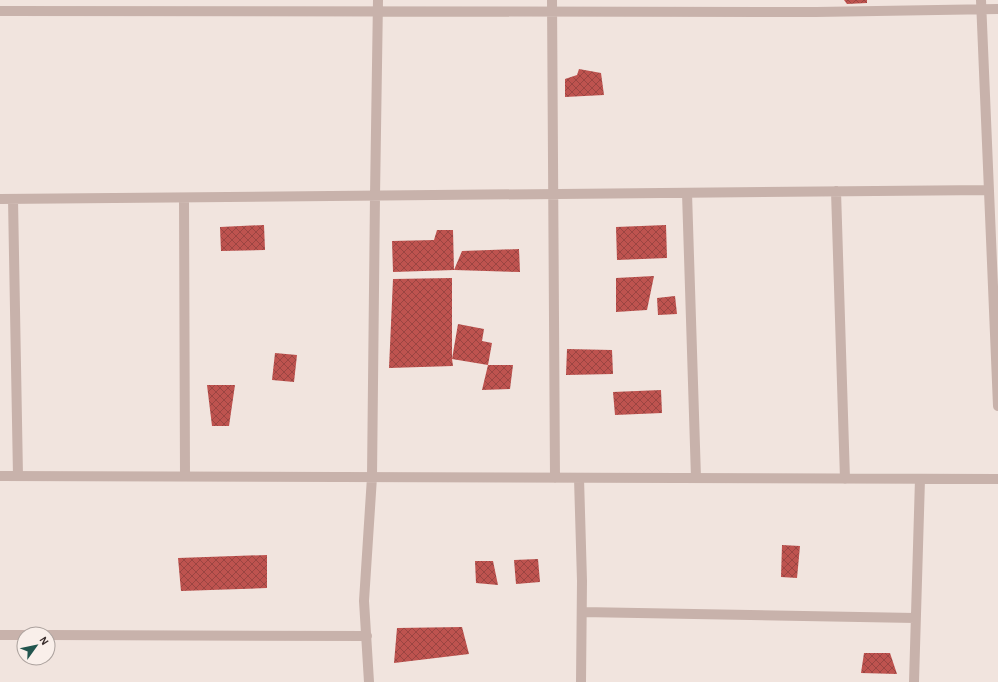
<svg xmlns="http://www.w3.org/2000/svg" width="998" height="682" font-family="'Alegreya Sans',sans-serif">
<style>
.building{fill:url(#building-cross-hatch)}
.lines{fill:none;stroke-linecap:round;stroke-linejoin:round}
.minor{stroke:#c8b2ab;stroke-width:10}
</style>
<defs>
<pattern id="building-cross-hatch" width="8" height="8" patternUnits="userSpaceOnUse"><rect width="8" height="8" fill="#be534f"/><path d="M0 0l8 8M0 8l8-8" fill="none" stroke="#9b4542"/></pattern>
</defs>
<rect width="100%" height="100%" fill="#f1e4de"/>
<path class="building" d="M844 0H867V3L847 4Z
M579 69 601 73 604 95 565 97V79L577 75Z
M264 225 265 250 221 251 220 227Z
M666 225 667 258 617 260 616 227Z
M437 230H453L454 270 393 272 392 241 434 240Z
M519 249 520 272 454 270 462 251Z
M654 276 647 310 616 312V278Z
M452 278V359L458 324 484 329 482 341 492 343 488 365 452 359 453 366 389 368 393 279Z
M675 296 677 314 658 315 657 298Z
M567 349 612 350 613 374 566 375Z
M275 353 297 355 294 382 272 380Z
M488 365H513L510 389 482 390Z
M207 385H235L229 426H212Z
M661 390 662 413 615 415 613 392Z
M782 545 800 546 797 578 781 577Z
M267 555V588L181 591 178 558Z
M538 559 540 582 516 584 514 560Z
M475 561H493L498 585 476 583Z
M462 627 469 654 394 663 397 628Z
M864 653H890L897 674 861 673Z"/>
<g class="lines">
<path class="minor" d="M552 0 555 478
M981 0 998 406
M0 11 816 12 998 9
M836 191 845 479
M687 193 696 478
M184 198 185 476
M0 199 989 190
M13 199 18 476
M0 476 998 479
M579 478 582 581 581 682
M582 612 915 618
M0 635H24
M48 635 367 636
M369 682 364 601 372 477 375 196 378 0
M914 682 920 479"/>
</g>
<g transform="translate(36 646) rotate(57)"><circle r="19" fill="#f9efea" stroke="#aba19d"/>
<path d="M0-3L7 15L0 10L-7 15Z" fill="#22554e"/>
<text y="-6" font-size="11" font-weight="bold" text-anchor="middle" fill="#372b2a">N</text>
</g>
</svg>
